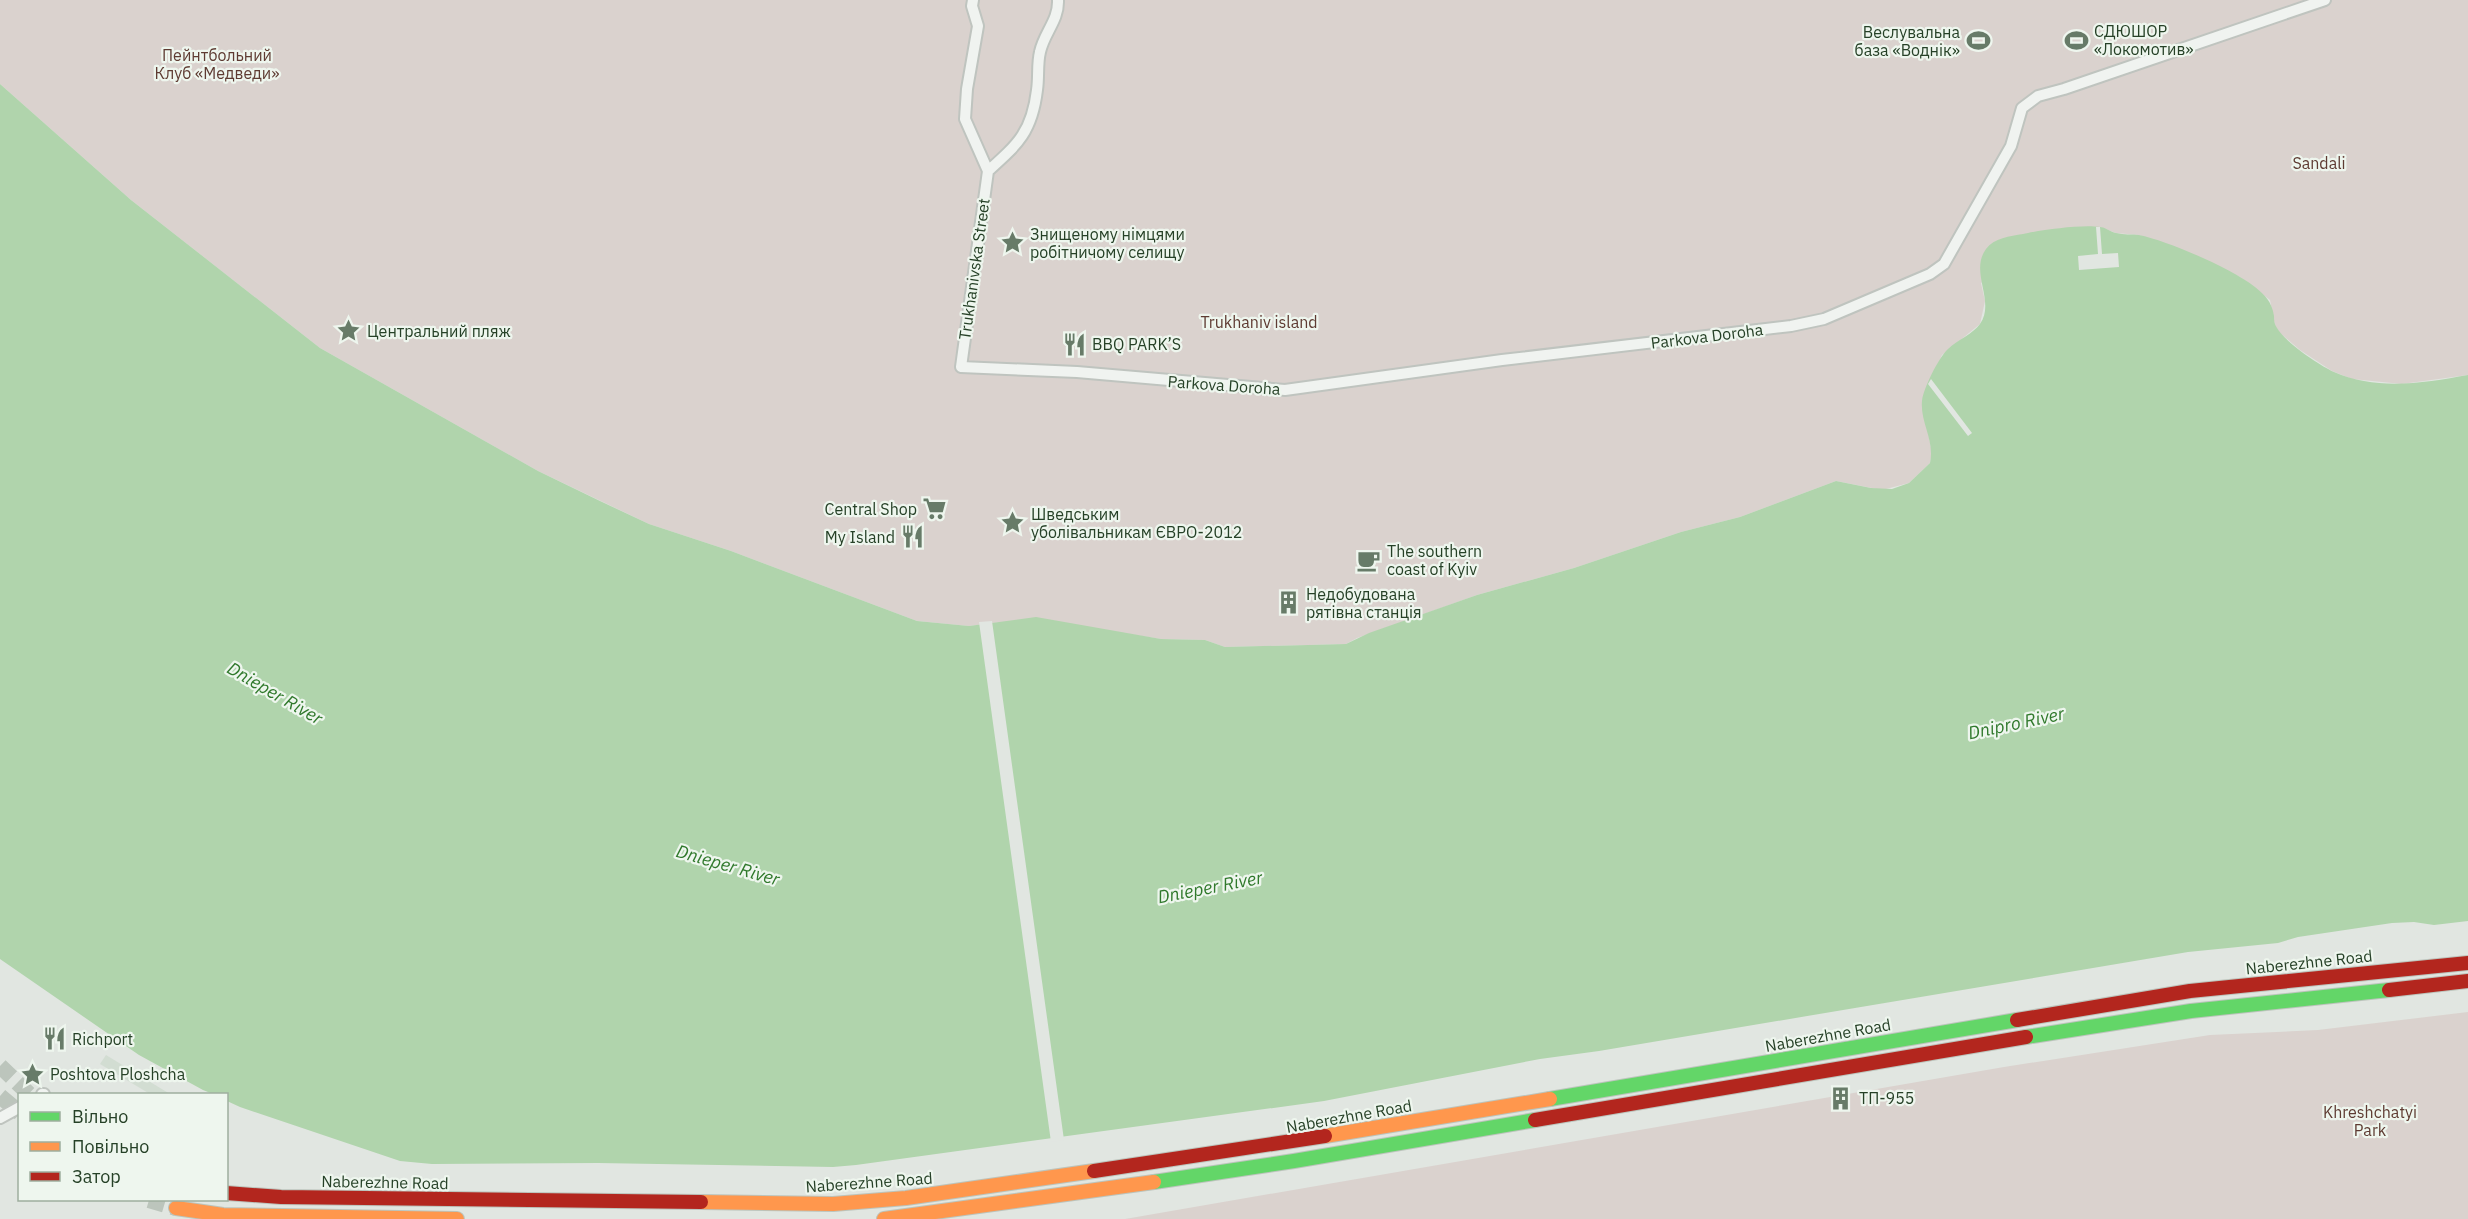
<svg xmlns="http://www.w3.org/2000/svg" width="2468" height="1219" font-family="'IBM Plex Sans',sans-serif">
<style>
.built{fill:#d2ddd2}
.green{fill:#dad2ce}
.water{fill:#b0d4ac}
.pier{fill:#e1e6e1}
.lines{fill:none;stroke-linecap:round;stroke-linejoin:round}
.primary-tunnel{stroke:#bcc5bc;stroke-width:16;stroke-dasharray:16 8;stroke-linecap:butt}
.street-casing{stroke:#bfc4bf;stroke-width:14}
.fast-casing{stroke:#bcc4bc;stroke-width:16}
.slow-casing{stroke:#bcc4bc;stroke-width:16}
.jam-casing{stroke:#bcc4bc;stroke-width:16}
.street{stroke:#f0f3f0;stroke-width:10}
.fast{stroke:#63d668;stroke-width:14}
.slow{stroke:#ff974d;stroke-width:14}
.jam{stroke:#b3261e;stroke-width:14}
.labels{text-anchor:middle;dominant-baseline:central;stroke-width:4.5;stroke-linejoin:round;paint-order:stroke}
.poi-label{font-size:16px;fill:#264127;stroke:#eef6ee;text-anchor:start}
.park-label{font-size:16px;fill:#5e3b32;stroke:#eef6ee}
.street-label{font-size:16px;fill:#264127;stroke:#eef6ee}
.water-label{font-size:18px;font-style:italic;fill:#30792c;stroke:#eef6ee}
</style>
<rect width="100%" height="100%" fill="#e1e6e1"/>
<path class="built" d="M106 1055 170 1094H150L100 1064Z"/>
<path class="green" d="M0 0H2468V375L2402 384 2352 379 2332 371 2300 350 2279 332 2275 326 2270 300 2240 277 2187 252 2139 235 2116 233 2100 227 2050 230 1981 283 1985 301 1980 324 1942 355 1922 400 1932 453 1930 463 1909 483 1882 490 1836 481 1740 517 1681 532 1574 568 1477 595 1357 638 1346 644 1225 647 1205 640 1161 639 1110 631 1002 622 969 626 917 621 731 551 649 524 538 471 320 348 131 200 0 84Z
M2468 1012V1219H1125L2004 1067 2210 1035 2318 1030Z"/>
<path class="water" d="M0 84 131 200 320 348 538 471 600 501 649 524 731 551 917 621 969 626 1036 617 1161 639 1205 640 1225 647 1346 644 1369 633 1477 595 1574 568 1681 532 1740 517 1836 481 1871 488 1892 489 1909 483 1930 463C1935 440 1920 423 1922 401 1923 389 1939 357 1948 349 1957 340 1973 334 1980 324 1996 301 1969 272 1986 249 1994 238 2010 236 2023 234 2040 230 2083 224 2100 227 2105 227 2111 232 2116 233 2124 235 2132 234 2139 235 2168 241 2231 268 2255 287 2265 295 2272 302 2274 316 2274 320 2274 324 2277 328 2286 343 2319 365 2334 372 2377 391 2424 383 2468 375V921L2434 925 2414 922 2392 923 2298 937 2278 943 2188 952 1599 1051 1540 1059 1324 1101 856 1165 833 1167 598 1163 432 1164 400 1161 240 1107 227 1101 226 1094H213L203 1090 139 1055 0 959Z"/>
<path class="pier" d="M2096 227H2100L2102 254 2118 253 2119 267 2079 270 2078 256 2098 254Z
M1931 379 1972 433 1968 436 1928 384Z
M992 621 1064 1140 1051 1142 979 622Z"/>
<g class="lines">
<path class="primary-tunnel" d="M0 1066 29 1094
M0 1096 20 1113
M149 1200 176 1208"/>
<defs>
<path id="street" d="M973 0 972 6 978 26 967 89 965 119 988 171 961 367 1077 372 1285 390 1502 360 1791 326 1824 319 1930 274 1944 264 2011 146 2022 108 2038 96 2064 89 2325 0
M988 171C1018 144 1032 132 1037 90 1039 77 1037 64 1040 52 1044 33 1059 20 1058 0
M42 1094H44
M0 1118 20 1107"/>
<path id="fast" d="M2026 1037 2191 1011 2389 990
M1550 1099 2017 1020
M1154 1182 1294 1161 1535 1120"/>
<path id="slow" d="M1325 1136 1550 1099
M701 1202 833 1204 906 1198 1094 1171
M176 1208 223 1215 457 1219
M884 1219 1154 1182"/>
<path id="jam" d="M2389 990 2468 981
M2017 1020 2190 991 2468 963
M1535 1120 2026 1037
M1094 1171 1325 1136
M226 1193 281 1197 701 1202"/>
</defs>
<use href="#street" class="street-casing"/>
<use href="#fast" class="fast-casing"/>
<use href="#slow" class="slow-casing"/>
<use href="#jam" class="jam-casing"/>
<use href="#street" class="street"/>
<use href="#fast" class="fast"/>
<use href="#slow" class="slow"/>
<use href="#jam" class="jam"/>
</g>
<defs>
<symbol id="stadium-bare" viewBox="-9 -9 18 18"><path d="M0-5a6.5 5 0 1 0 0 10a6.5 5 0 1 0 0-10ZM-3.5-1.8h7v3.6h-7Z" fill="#677b68" stroke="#eef6ee" stroke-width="2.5" paint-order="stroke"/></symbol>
<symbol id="sight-bare" viewBox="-9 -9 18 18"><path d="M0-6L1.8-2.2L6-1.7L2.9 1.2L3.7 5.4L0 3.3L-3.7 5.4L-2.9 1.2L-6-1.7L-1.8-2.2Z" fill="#677b68" stroke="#eef6ee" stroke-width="2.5" paint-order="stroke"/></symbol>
<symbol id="restaurant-bare" viewBox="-9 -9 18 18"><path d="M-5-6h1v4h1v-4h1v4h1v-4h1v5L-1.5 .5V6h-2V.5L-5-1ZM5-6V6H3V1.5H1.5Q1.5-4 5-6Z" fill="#677b68" stroke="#eef6ee" stroke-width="2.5" paint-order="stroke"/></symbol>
<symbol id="supermarket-bare" viewBox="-9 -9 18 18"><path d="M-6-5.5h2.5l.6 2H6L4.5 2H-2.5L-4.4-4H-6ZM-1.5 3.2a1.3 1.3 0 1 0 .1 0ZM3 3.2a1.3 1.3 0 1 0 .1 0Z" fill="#677b68" stroke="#eef6ee" stroke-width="2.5" paint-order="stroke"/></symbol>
<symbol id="cafe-bare" viewBox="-9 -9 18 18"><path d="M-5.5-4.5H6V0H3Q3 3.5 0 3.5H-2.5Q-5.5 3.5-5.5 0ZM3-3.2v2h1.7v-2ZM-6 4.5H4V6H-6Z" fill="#677b68" stroke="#eef6ee" stroke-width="2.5" paint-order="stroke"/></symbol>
<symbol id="building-bare" viewBox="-9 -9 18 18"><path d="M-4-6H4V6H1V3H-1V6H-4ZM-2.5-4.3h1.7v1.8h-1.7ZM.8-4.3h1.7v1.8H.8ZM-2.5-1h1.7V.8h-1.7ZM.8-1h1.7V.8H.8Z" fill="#677b68" stroke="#eef6ee" stroke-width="2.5" paint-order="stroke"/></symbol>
</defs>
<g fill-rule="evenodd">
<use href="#stadium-bare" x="2060" y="24" width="33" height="33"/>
<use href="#stadium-bare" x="1962" y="24" width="33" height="33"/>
<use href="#sight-bare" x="996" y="226" width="33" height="33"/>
<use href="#sight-bare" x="332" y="314" width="33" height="33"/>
<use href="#restaurant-bare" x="1058" y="328" width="33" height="33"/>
<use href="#supermarket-bare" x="918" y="492" width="33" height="33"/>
<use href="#sight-bare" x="996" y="506" width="33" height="33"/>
<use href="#restaurant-bare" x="896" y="520" width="33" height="33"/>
<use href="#cafe-bare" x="1352" y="544" width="33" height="33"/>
<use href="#building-bare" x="1272" y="586" width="33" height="33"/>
<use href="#restaurant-bare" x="38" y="1022" width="33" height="33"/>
<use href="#sight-bare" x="16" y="1058" width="33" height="33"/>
<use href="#building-bare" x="1824" y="1082" width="33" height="33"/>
</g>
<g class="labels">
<g class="poi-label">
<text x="2094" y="31">СДЮШОР<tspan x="2094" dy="18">«Локомотив»</tspan></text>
<text x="1960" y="32" text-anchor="end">Веслувальна<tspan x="1960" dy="18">база «Воднік»</tspan></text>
<text x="1030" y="234">Знищеному німцями<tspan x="1030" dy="18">робітничому селищу</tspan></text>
<text x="367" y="331">Центральний пляж</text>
<text x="1092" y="344">BBQ PARK’S</text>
<text x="917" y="509" text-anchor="end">Central Shop</text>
<text x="1031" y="514">Шведським<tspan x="1031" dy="18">уболівальникам ЄВРО-2012</tspan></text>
<text x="895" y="537" text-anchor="end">My Island</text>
<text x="1387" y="551">The southern<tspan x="1387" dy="18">coast of Kyiv</tspan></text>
<text x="1306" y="594">Недобудована<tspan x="1306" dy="18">рятівна станція</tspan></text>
<text x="72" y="1039">Richport</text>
<text x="50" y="1074">Poshtova Ploshcha</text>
<text x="1859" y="1098">ТП-955</text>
</g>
<g class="park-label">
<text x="217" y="55">Пейнтбольний<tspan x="217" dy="18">Клуб «Медведи»</tspan></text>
<text x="2319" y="163">Sandali</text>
<text x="1259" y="322">Trukhaniv island</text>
<text x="2370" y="1112">Khreshchatyi<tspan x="2370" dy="18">Park</tspan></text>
</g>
<g class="street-label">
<text transform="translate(974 269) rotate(-82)">Trukhanivska Street</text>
<text transform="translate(1707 336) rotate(-7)">Parkova Doroha</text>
<text transform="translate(1224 385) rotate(4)">Parkova Doroha</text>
<text transform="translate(2309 962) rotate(-6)">Naberezhne Road</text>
<text transform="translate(1828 1035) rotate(-10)">Naberezhne Road</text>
<text transform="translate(1349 1116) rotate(-10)">Naberezhne Road</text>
<text transform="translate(385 1182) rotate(1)">Naberezhne Road</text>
<text transform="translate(869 1182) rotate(-4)">Naberezhne Road</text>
</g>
<g class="water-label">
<text transform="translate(275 693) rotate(30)">Dnieper River</text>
<text transform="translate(2016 723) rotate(-12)">Dnipro River</text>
<text transform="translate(728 865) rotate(16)">Dnieper River</text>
<text transform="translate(1210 887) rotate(-11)">Dnieper River</text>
</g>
</g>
<rect x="18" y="1093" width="210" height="108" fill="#eef6ee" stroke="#9eae9e" stroke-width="1.5"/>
<rect x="30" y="1112" width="30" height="9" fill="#63d668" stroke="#9eae9e" stroke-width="1.5"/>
<text x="72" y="1123" font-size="18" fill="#264127">Вільно</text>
<rect x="30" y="1142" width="30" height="9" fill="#ff974d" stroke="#9eae9e" stroke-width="1.5"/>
<text x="72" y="1153" font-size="18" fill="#264127">Повільно</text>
<rect x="30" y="1172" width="30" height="9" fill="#b3261e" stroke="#9eae9e" stroke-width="1.5"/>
<text x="72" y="1183" font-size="18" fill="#264127">Затор</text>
</svg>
